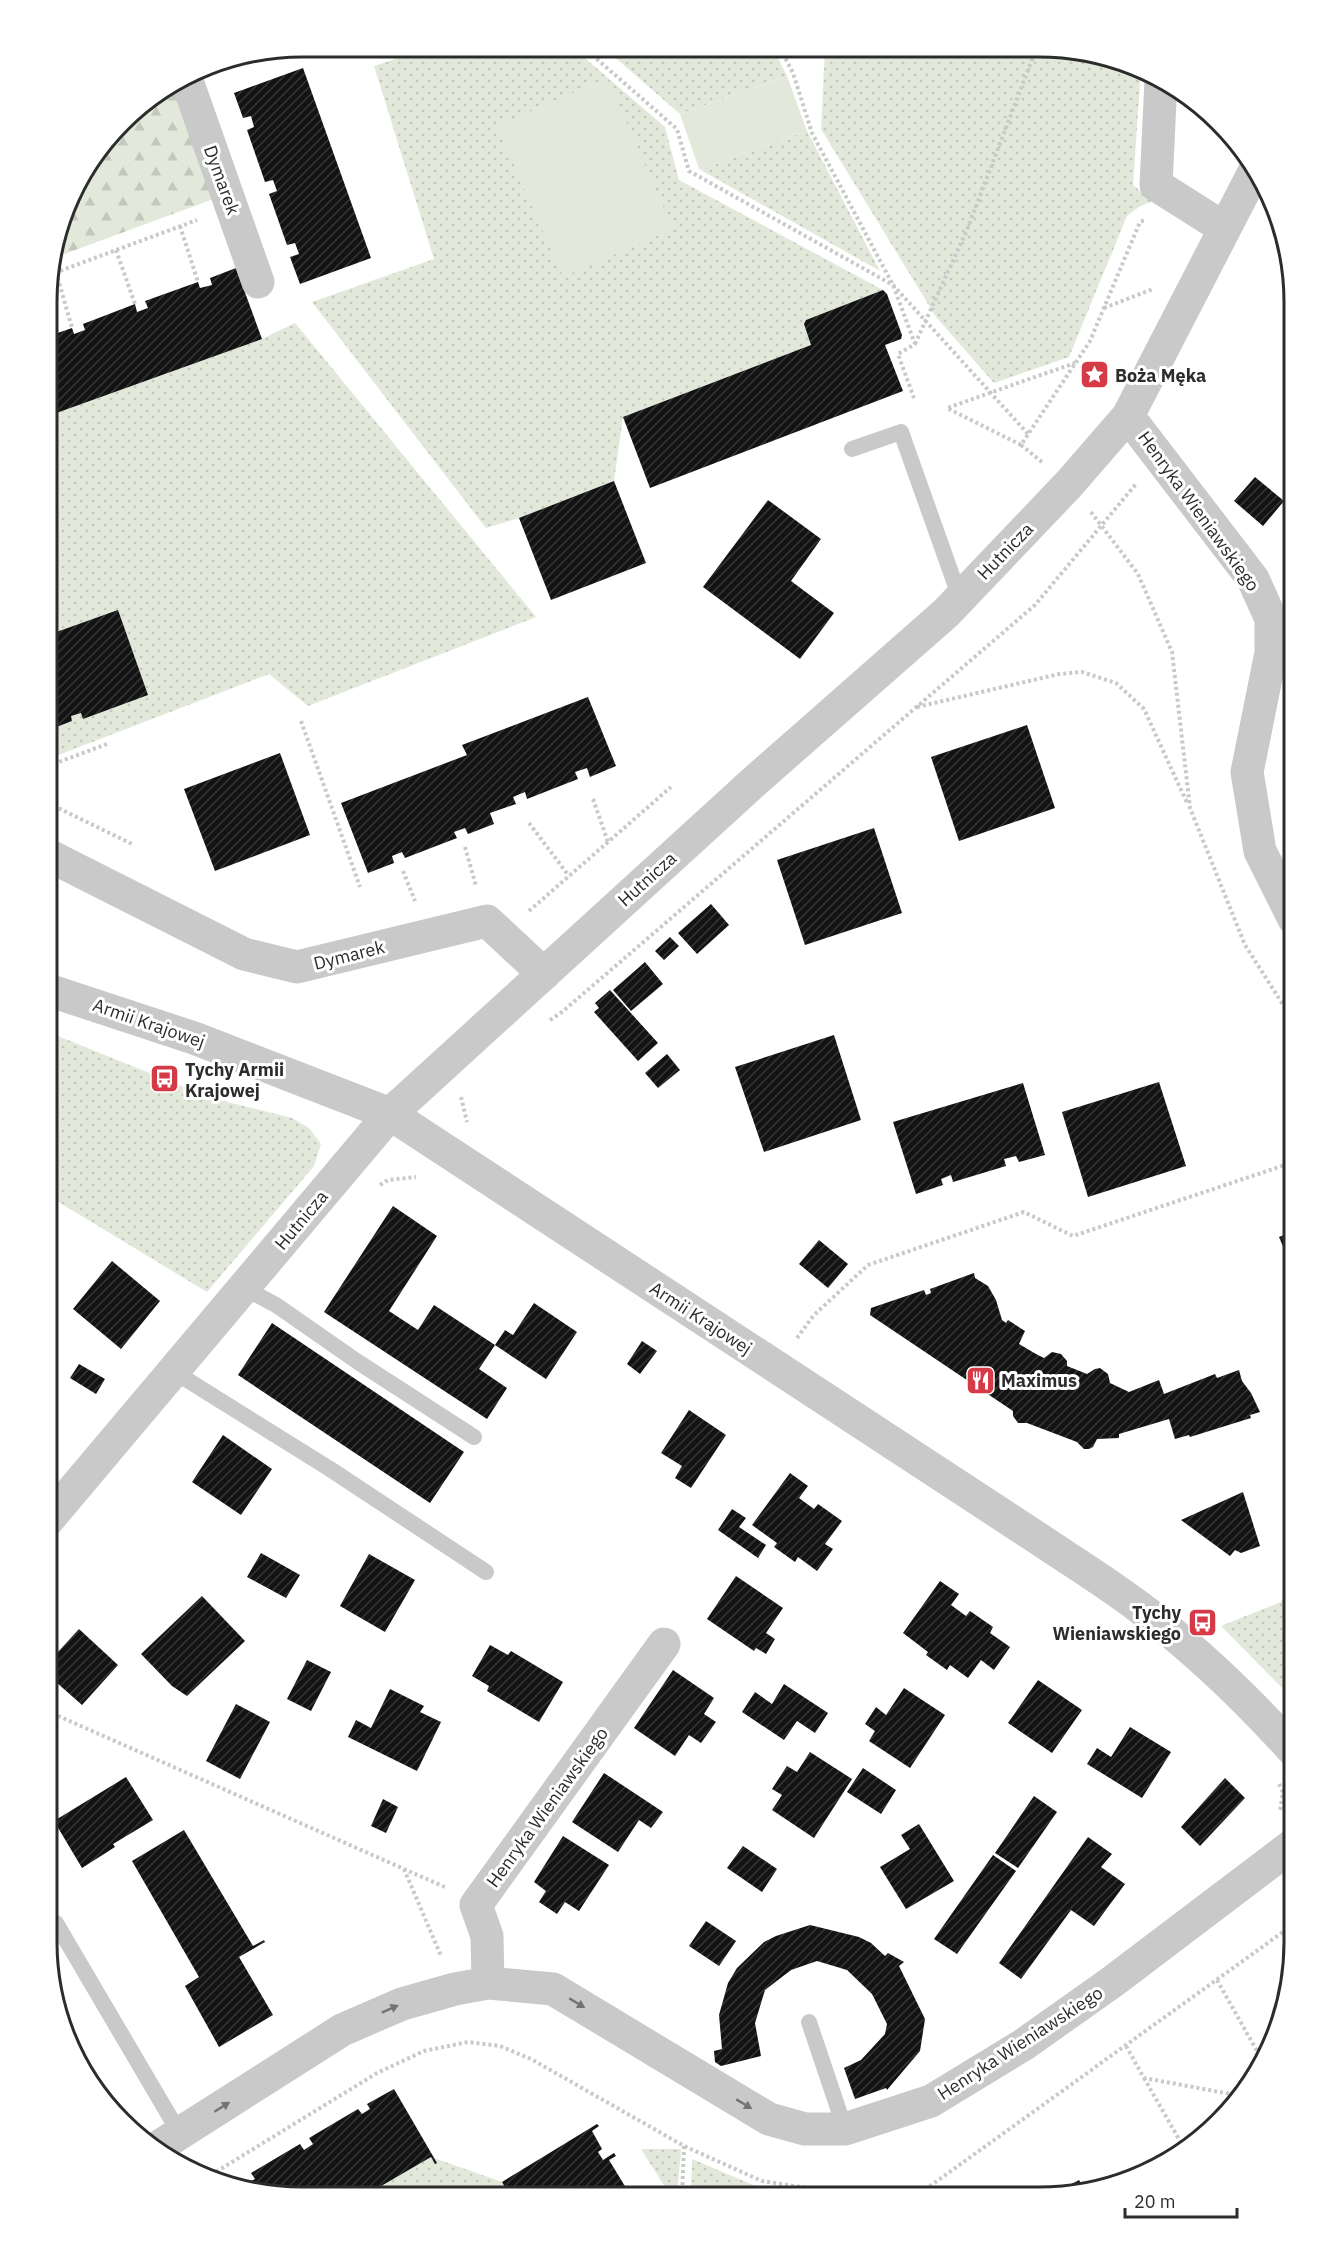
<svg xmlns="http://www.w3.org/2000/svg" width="1341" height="2244" font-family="'IBM Plex Sans',sans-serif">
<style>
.grass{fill:url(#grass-dots)}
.forest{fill:url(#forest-firs)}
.green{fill:#e2e9da}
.building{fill:url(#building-hatch)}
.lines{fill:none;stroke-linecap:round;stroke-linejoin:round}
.path{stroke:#c9c9c9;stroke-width:4;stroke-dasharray:3 3;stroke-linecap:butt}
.service{stroke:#c9c9c9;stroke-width:16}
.minor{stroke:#c9c9c9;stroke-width:33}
.oneway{fill:#737373}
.labels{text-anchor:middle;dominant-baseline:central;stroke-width:6;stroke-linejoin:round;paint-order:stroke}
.street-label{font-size:18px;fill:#2c2c2c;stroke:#fff}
.poi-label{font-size:18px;font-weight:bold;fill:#2c2c2c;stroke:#fff;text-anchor:start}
.rim{fill:none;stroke:#2c2c2c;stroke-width:3}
</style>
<defs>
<pattern id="grass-dots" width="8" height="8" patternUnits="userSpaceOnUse" patternTransform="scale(1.5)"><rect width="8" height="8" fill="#e2e9da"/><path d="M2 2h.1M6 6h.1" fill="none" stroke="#c2c8bb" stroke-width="1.8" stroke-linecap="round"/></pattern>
<pattern id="forest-firs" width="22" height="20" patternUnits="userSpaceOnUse" patternTransform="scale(1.5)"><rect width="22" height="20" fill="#e2e9da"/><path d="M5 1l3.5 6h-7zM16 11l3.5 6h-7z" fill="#c2c8bb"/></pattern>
<pattern id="building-hatch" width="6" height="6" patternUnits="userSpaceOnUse" patternTransform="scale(1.5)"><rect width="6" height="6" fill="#131313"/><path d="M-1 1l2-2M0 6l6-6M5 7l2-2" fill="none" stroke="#363636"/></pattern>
</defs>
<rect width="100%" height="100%" fill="#fff"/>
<path class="grass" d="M433 47H572L665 127 679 180 883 290 806 320 804 324 811 345 623 417 614 481 519 518 486 528 312 302 434 259 374 66Z
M603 47 773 48 787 76 680 114Z
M825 48 1072 49 1141 69 1133 185 1152 201 1139 207 1127 216 1069 357 994 383 936 317 821 129Z
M807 131 880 271 699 169Z
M295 323 536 617 308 706 269 674 48 759V416L262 339Z
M48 1032 211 1098 292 1118 309 1128 321 1144 314 1166 207 1292 47 1195Z
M1294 1580V1700L1221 1626 1281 1602Z
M641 2149H681L677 2196H649L665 2187Z
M431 2157 502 2182 510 2196H364Z
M692 2159 758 2187 822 2197H691Z"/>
<path class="forest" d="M180 81 219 197 59 256 55 247 73 189 123 124 146 102Z"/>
<path class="green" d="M787 76 807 131 699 169 680 114Z
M607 78 673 229 563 277 497 126Z"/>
<path class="building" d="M303 68 371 258 300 284 290 257 299 254 295 243 287 245 269 194 277 191 273 180 265 182 247 130 254 127 251 116 243 118 234 93Z
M236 268 262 339 48 416 49 336 72 328 74 334 85 330 83 324 135 304 137 312 148 308 145 301 198 282 200 288 212 285 210 278Z
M883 290 887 294 902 335 901 339 885 345 903 391 650 488 623 417 811 345 804 324 806 320Z
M1255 477 1284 501 1263 526 1234 501Z
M614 481 646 563 551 600 519 518Z
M768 500 821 539 791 581 834 613 800 659 703 587Z
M118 610 148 695 83 719 81 713 71 716 72 721 51 729 48 721V635Z
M588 697 616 766 590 777 587 768 575 772 578 779 527 799 525 792 513 797 516 804 490 813 494 824 468 834 465 828 454 832 457 838 405 858 402 852 392 856 394 863 368 873 341 803 467 755 462 745Z
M1027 725 1055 808 959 841 931 757Z
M280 753 310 835 215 871 184 789Z
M874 828 902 913 805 945 777 860Z
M711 904 729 925 697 954 678 933Z
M670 937 679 946 664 960 655 951Z
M645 962 663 984 631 1011 613 990Z
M610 990 658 1043 638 1061 594 1012 599 1008 595 1003Z
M834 1035 861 1120 764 1152 735 1067Z
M667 1054 680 1070 658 1088 645 1073Z
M1159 1082 1186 1166 1088 1197 1062 1112Z
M1023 1083 1045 1155 1019 1162 1016 1156 1004 1159 1006 1166 953 1182 951 1175 941 1179 943 1185 916 1194 893 1122Z
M393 1206 437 1236 389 1311 418 1330 434 1305 495 1345 479 1369 507 1388 487 1419 324 1312Z
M1294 1231V1273L1279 1237Z
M819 1240 848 1264 828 1288 799 1264Z
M112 1261 160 1301 121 1349 73 1309Z
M974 1273 975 1278 988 1286 996 1300 1002 1320 1006 1323 1008 1320 1025 1331 1019 1344 1036 1354 1044 1358 1052 1352 1061 1354 1067 1361V1366L1087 1374 1095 1369 1100 1368 1108 1374 1110 1383 1129 1392 1159 1380 1164 1394 1215 1374 1217 1378 1239 1370 1242 1381 1251 1393 1260 1412 1250 1415 1251 1418 1190 1437 1189 1435 1175 1439 1169 1419 1119 1434V1438L1097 1439 1093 1447 1089 1449H1084L1077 1442 1027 1423H1018L1013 1416V1411L870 1315 871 1308 924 1290 926 1295 931 1293 930 1289Z
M534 1303 577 1332 546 1379 495 1345 505 1330 513 1335Z
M272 1323 464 1452 430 1503 238 1375Z
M642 1341 657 1351 640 1374 627 1364Z
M79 1364 105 1379 96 1394 70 1378Z
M689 1410 726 1435 691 1488 675 1478 682 1466 661 1453Z
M223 1435 272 1469 241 1515 192 1482Z
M790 1473 808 1486 799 1498 814 1509 818 1504 842 1521 825 1544 833 1549 817 1571 798 1557 795 1562 774 1547 777 1543 752 1525Z
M1243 1492 1260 1546 1241 1553 1235 1550 1230 1556 1181 1520Z
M732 1509 746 1518 739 1527 766 1545 758 1558 718 1530Z
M261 1553 300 1575 286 1598 247 1577Z
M369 1554 415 1580 385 1632 340 1606Z
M736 1576 783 1608 766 1633 775 1639 766 1654 756 1648 754 1651 707 1619Z
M940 1581 959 1594 951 1605 966 1616 970 1611 993 1627 990 1633 1010 1647 994 1670 981 1660 968 1678 950 1665 947 1670 926 1655 928 1652 903 1633Z
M202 1596 245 1641 187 1696 172 1686 141 1654Z
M79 1629 118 1665 82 1705 47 1674V1664Z
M490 1645 508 1655 511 1651 563 1682 539 1722 487 1691 489 1686 472 1676Z
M307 1660 331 1672 311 1711 287 1699Z
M673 1670 714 1698 704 1714 716 1722 701 1743 689 1735 675 1756 634 1728Z
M1038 1680 1082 1710 1052 1753 1008 1723Z
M784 1684 828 1713 815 1733 797 1721 784 1740 742 1712 755 1692 772 1704Z
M904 1688 945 1715 910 1768 869 1741 875 1731 865 1724 876 1707 886 1715Z
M390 1689 424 1706 420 1712 441 1722 417 1771 348 1737 356 1720 371 1728Z
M236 1704 270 1722 240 1779 206 1761Z
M1130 1727 1171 1752 1142 1798 1087 1764 1097 1748 1111 1757Z
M810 1752 852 1779 814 1838 772 1810 782 1795 772 1789 787 1766 797 1772Z
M863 1768 896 1790 881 1814 847 1792Z
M604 1773 663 1812 651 1828 639 1820 618 1852 572 1822Z
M126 1777 153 1820 113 1844 115 1847 82 1868 54 1821Z
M1225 1778 1245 1798 1200 1846 1181 1827Z
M1034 1796 1057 1812 1018 1868 995 1853Z
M383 1799 398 1807 386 1833 371 1826Z
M919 1824 954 1881 906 1909 880 1867 910 1849 901 1835Z
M184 1830 253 1946 264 1940 265 1942 239 1957 273 2015 219 2047 185 1986 199 1977 132 1861Z
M563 1836 609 1865 579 1911 565 1902 557 1914 539 1902 546 1891 534 1882Z
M1088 1837 1112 1854 1101 1867 1125 1884 1094 1926 1071 1910 1021 1979 999 1963Z
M743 1846 777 1869 762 1892 727 1868Z
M993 1855 1016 1871 957 1954 934 1939Z
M706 1921 736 1941 719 1966 689 1946Z
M810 1925 859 1937 871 1943 885 1956 888 1953 904 1962 899 1966 925 2019 920 2051 887 2090 886 2088 855 2099 844 2068 861 2060 885 2034 887 2024 872 1994 847 1970 817 1961 791 1970 765 1990 755 2023 761 2056 721 2066 715 2062 714 2051 722 2049 719 2015 728 1983 737 1968 764 1942 776 1936Z
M394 2089 437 2163 435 2164 431 2157 364 2196 269 2195 231 2185 243 2179 246 2184 255 2179 251 2173 300 2144 304 2150 313 2144 309 2138 358 2109 362 2114 370 2109 367 2104Z
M597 2124 599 2126 592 2131 602 2149 598 2152 603 2160 614 2153 616 2156 609 2160 631 2196H510L502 2182Z
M1079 2180 1084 2189 1052 2195V2194Z"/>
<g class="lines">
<path class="path" d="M583 47 677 129 689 171 893 285 1028 434
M780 48 793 73 812 133 893 285 915 344 898 354 915 401
M180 226 198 282
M116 250 135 304
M56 272 72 328
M49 275 197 220
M1104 308 1153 289
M915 344 967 230 1036 49
M1021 445 947 408 1075 363
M1042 462 1021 445 1090 341 1140 222 1145 220
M1091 512 1138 574 1172 652 1190 808 1245 945 1294 1022
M917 707 1059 674 1082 672 1116 683 1144 709 1187 803
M301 721 360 887
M48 766 107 744
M593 799 608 842
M48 803 134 845
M529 823 569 876
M465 847 476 886
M403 871 415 901
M529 911 671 787
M550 1020 562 1012 1035 605 1136 484
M461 1097 467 1122
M380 1185 388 1180 416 1177
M797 1338 814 1315 868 1265 1024 1212 1073 1236 1294 1162
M47 1711 447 1888
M1279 1784 1283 1792 1280 1812
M404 1869 441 1956
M1217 1980 1262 2060
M1126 2046 1144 2078 1242 2096
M1144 2078 1184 2148
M206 2178 377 2073 424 2051 468 2042 500 2046 531 2059 684 2146 762 2181 840 2193 924 2191
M682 2197 684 2146
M915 2197 1294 1924"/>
<path class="service" d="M852 449 901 432 960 598
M244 1288 276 1305 358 1362 474 1437
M173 1371 330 1469 486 1572
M56 1923 180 2134
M809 2022 845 2129"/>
<path class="minor" d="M186 78 258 282
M1161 80 1156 185 1224 228
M1128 416 1253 579 1271 619V653L1247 772 1260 851 1294 919
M48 855 244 954 297 967 487 921 544 974
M48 990 194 1038 390 1114 1036 1537C1070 1560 1106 1582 1139 1607 1195 1649 1247 1699 1294 1751
M47 1521 390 1114 756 780 946 613 1069 484 1128 416 1255 170
M488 1983 487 1936 476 1905 664 1644
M155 2149 342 2030 402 2004 455 1989 488 1983 553 1989 769 2119 805 2129H845L931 2101 1023 2045 1112 1982 1294 1844"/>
</g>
<defs><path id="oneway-solid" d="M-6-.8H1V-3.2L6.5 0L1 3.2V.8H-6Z" transform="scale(1.5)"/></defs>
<g class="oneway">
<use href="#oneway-solid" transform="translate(577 2003) rotate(31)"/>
<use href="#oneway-solid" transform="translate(390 2009) rotate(-24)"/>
<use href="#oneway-solid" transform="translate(744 2104) rotate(31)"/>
<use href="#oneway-solid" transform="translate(222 2107) rotate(-32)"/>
</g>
<defs>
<symbol id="sight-square" viewBox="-11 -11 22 22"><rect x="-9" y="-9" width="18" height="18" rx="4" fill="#d73a47" stroke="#fff"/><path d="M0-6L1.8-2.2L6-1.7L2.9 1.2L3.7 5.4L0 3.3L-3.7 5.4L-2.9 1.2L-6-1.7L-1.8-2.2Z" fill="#fff"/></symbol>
<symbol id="bus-square" viewBox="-11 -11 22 22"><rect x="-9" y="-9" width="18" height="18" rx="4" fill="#d73a47" stroke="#fff"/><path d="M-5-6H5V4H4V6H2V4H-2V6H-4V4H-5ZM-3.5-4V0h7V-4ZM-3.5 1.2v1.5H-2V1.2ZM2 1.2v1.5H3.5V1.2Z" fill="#fff"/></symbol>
<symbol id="restaurant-square" viewBox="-11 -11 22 22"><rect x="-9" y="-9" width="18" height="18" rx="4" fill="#d73a47" stroke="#fff"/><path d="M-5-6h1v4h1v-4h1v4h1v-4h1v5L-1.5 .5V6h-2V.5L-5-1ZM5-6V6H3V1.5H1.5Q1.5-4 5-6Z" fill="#fff"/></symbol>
</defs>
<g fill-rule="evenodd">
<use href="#sight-square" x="1078" y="358" width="33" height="33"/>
<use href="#bus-square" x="148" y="1062" width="33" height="33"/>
<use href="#restaurant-square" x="964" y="1364" width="33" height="33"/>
<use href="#bus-square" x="1186" y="1606" width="33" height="33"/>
</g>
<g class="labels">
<g class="street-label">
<text transform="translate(222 180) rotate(70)">Dymarek</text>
<text transform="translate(1199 511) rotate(54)">Henryka Wieniawskiego</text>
<text transform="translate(1005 551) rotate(-46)">Hutnicza</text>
<text transform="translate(647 879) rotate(-42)">Hutnicza</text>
<text transform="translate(349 955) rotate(-14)">Dymarek</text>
<text transform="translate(149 1023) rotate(19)">Armii Krajowej</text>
<text transform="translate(301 1220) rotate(-50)">Hutnicza</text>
<text transform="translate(701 1318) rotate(33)">Armii Krajowej</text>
<text transform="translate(547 1807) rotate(-54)">Henryka Wieniawskiego</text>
<text transform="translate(1020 2043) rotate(-33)">Henryka Wieniawskiego</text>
</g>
<g class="poi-label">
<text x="1115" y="375">Boża Męka</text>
<text x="185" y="1069">Tychy Armii<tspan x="185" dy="21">Krajowej</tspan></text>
<text x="1001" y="1380">Maximus</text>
<text x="1181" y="1612" text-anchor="end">Tychy<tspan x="1181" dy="21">Wieniawskiego</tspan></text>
</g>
</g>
<path d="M0 0H1341V2244H0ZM302 57H1039A245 245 0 0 1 1284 302V1942A245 245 0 0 1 1039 2187H302A245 245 0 0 1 57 1942V302A245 245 0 0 1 302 57Z" fill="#fff" fill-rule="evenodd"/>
<path class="rim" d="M302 57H1039A245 245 0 0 1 1284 302V1942A245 245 0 0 1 1039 2187H302A245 245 0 0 1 57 1942V302A245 245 0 0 1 302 57Z"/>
<path d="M1125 2208v9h112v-9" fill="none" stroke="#2c2c2c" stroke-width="3"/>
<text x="1134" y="2208" font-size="18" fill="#2c2c2c" stroke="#ffffff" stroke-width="4.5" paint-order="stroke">20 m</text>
</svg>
